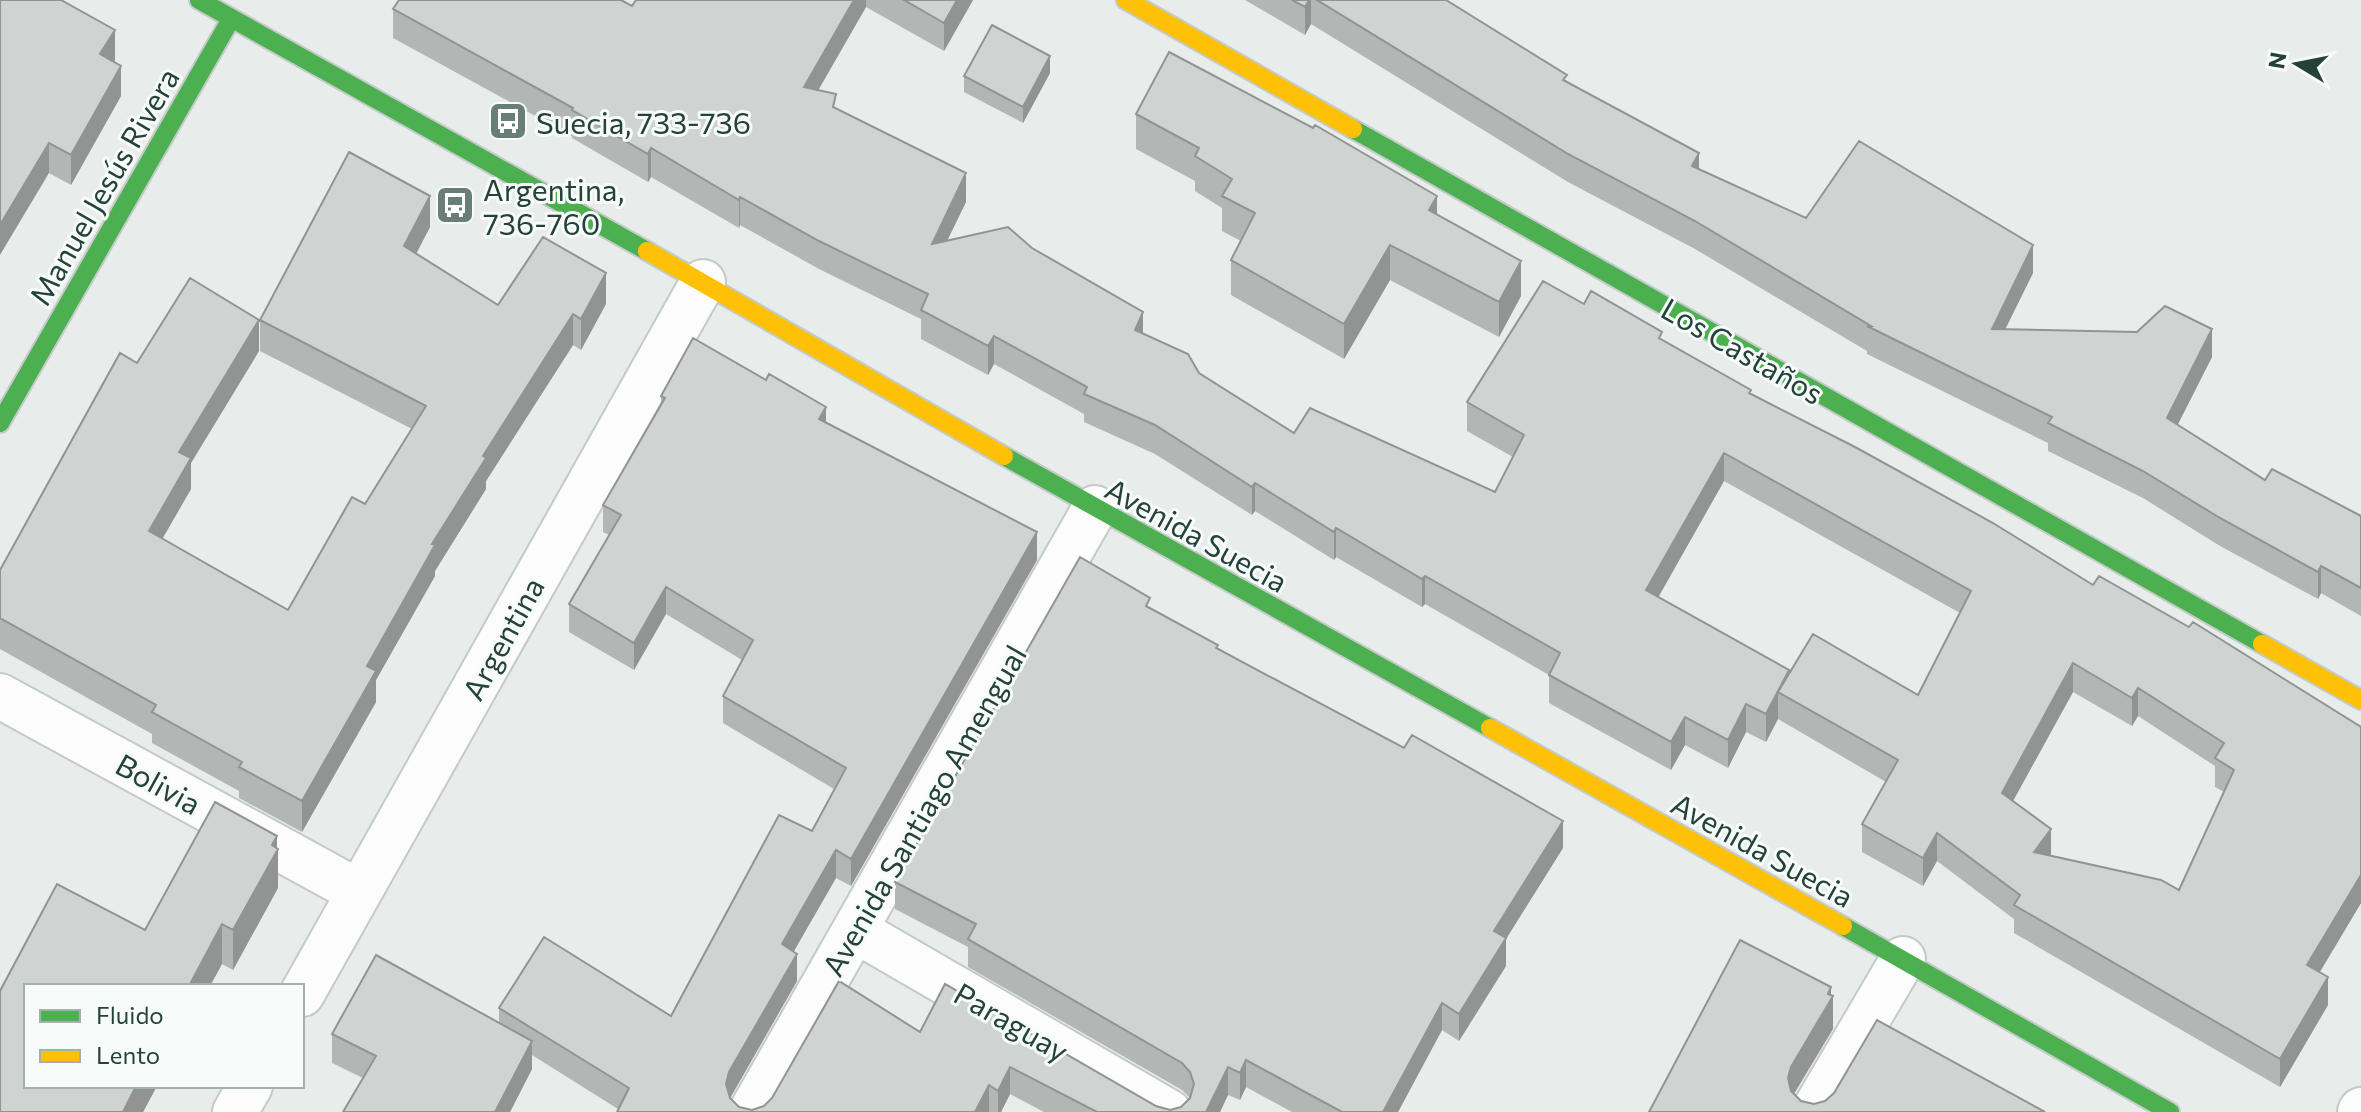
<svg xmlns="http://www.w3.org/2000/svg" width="2361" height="1112" font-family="Commissioner,sans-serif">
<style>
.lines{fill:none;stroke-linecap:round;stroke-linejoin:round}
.street-casing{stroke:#c5cac8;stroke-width:48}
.fast-casing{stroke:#c3cbc8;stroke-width:22}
.slow-casing{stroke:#c3cbc8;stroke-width:22}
.street{stroke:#fcfcfc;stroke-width:44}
.fast{stroke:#4caf50;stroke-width:18}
.slow{stroke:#ffc107;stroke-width:18}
.wall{fill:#b2b6b5;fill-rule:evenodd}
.shaded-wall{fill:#919493}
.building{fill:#cfd4d2;stroke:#919493;stroke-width:2;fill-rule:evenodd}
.labels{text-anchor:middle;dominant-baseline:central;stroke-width:6;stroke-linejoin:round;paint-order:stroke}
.poi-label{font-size:30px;fill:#24423a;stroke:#f7fbf9;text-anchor:start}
.street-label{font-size:30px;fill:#24423a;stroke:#f7fbf9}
</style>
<rect width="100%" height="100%" fill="#e8edeb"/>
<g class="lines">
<defs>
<path id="street" d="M0 696 359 892
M855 930 1169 1112
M302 994 703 282
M235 1112 250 1086
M751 1112 1095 508
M1813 1112 1903 959
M2360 1112 2361 1110"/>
<path id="fast" d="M199 0 647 251
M1353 129 2262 644
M0 423 231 19
M1004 456 1490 728
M1843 926 2170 1112"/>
<path id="slow" d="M1126 0 1353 129
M647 251 1004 456
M2262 644 2361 700
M1490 728 1843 926"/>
</defs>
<use href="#street" class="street-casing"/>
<use href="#fast" class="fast-casing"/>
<use href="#slow" class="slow-casing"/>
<use href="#street" class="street"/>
<use href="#fast" class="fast"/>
<use href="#slow" class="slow"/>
</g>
<path class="wall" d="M0 0 115 60 114 62 121 96 71 185 49 173Z
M636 0H973L944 51 866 7 818 90 836 109 966 202 947 240 1032 248 1143 334 1199 373 1294 433 1495 492 1513 457 1467 431V402L1584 304 1662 340 1751 394 2093 585 2361 727V903L2320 972 2328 1005 2280 1087 2014 933V919L1937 861 1923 886 1862 852V824L1886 782 1778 719 1766 742 1746 732 1728 768 1685 745 1671 770 1549 703V675L1425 604 1422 607 1336 557 1334 560 1255 511 1252 515 1155 454 1084 422V414L994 364 988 375 921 339V319L819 269 740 225 739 228 651 177 648 182 572 138V136L393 38V9L632 6ZM1724 481 1960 613 1918 695 1789 673 1658 597ZM2073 692 2132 726 2138 716 2215 766V787L2224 792 2179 890 2051 856 2013 801Z
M1245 0H1446L1699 169 1806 218 2033 273 2005 329 2212 357 2177 425 2265 480 2361 516V616L2321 593 2318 599 2220 546 2143 498 2048 451V443L1867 354V351L1695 249 1568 182 1311 24 1305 35Z
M1050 73 1023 123 964 92V76Z
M1136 114 1437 214 1521 296 1499 337 1390 280 1344 359 1231 295V260L1241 241 1222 231V208L1195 191V181L1136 149Z
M430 227 416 254 498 305 606 304 581 350 573 345 486 481V489L435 571V576L376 680V702L302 832 239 798V791L152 743V734L0 649V570L137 363 259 351 191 463V489L162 539 288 610 365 504 412 429 260 351V320Z
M661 396 826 422 1037 560 851 886 836 878 793 952 797 981 730 1098 739 1107 752 1110 764 1106 920 1032 1170 1110 1181 1107 1190 1098 1182 1090 968 967V947L895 909V882L1150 608 1563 848 1506 939V966L1459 1041 1442 1030 1398 1112H1292L1246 1087 1240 1100 1228 1095 1220 1112H1044L1010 1094 1001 1112H617L618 1109 532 1055V1069L510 1112H343L363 1078 332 1063V1034L499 1023V1008L671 1016 812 831 834 789 723 723V696L742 660 666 614 634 670 569 632V604L609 535 603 532V505L661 404Z
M215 802 277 836V848L278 849V888L233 970 222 964 210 986H26V1086H157L143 1112H0V991L57 884 145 930Z"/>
<path class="shaded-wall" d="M854 0H866V7L804 115V87Z
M957 0H973L944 51V23Z
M1309 0H1311V24L1305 35V7Z
M115 30V60L100 85V54Z
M1050 56V73L1023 123V107Z
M121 66V96L71 185V155Z
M49 143V173L0 255V225Z
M651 148V177L648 182V154Z
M1699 153V180L1692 166Z
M966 173V202L932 272V244Z
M430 196V227L404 277V246Z
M1437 196V231L1429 210Z
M740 197V225L739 228V200Z
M1390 245V280L1344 359V324Z
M2033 245V273L1992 356V329Z
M1521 261V296L1499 337V302Z
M606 273V304L581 350V319Z
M1143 312V340L1135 330Z
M573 314V345L486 481V489L435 571V576L376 680V702L302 832V801L367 666 432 544 483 456Z
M259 320V351L191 463V489L149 562V531L179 452Z
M2212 329V357L2167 446V418Z
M994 336V364L988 375V346Z
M826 407V434L819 419Z
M1724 453V481L1646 619V590Z
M1255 483V511L1252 515V487Z
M1336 528V557L1334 560V532Z
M1037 532V560L851 886V859Z
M2321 566V593L2318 599V572Z
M1425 576V604L1422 607V579Z
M666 587V614L634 670V643Z
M2073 663V692L2002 821V793Z
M1789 670V698L1778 692V719L1766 742V714Z
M2138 688V716L2132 726V698Z
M1746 704V732L1728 768V740Z
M1685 717V745L1671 770V742Z
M1563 821V848L1506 939V966L1459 1041V1014L1494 931Z
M2051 829V857L2034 852Z
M1937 833V861L1923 886V858Z
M277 836V851L278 849V888L233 970V930Z
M836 850V878L782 972V944Z
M2361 875V903L2307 993V965Z
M222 924V964L210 986H189Z
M797 954V981L729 1100 726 1084 729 1072Z
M2328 977V1005L2280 1087V1059Z
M1831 987V999L1833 996V1029L1791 1099 1788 1078 1791 1067Z
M1442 1003V1030L1398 1112H1383Z
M532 1041V1069L510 1112H495Z
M1246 1060V1087L1240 1100V1073Z
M1010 1067V1094L1001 1112H998V1091Z
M1228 1067V1095L1220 1112H1206Z
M989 1085V1112H975Z
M136 1086H157L143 1112H123Z"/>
<path class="building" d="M0 0H61L115 30 100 54 121 66 71 155 49 143 0 225Z
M399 0H621L632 6 636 0H854L804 87 836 94 833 107 966 173 932 244 1008 227 1032 248 1143 312 1135 330 1188 354 1199 373 1294 433 1310 408 1495 492 1524 435 1467 402 1543 281 1584 304 1591 291 1662 332 1659 338 1751 390 1749 393 1855 447 1993 523 2093 585 2099 576 2189 627 2193 622 2361 727V875L2307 965 2328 977 2280 1059 2014 905 2020 895 1937 833 1923 858 1862 824 1898 760 1778 692 1813 634 1918 695 1971 591 1724 453 1646 590 1789 670 1766 714 1746 704 1728 740 1685 717 1671 742 1549 675 1560 653 1425 576 1422 579 1336 528 1334 532 1255 483 1252 487 1155 425 1084 394 1087 387 994 336 988 346 921 310 928 294 819 241 740 197 739 200 651 148 648 154 572 110 573 108 393 9ZM2073 663 2132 698 2138 688 2224 743 2215 758 2234 770 2179 890 2161 880 2034 852 2051 829 2002 793Z
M904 0H957L944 23Z
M1292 0H1309L1305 7Z
M1317 0H1446L1567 75 1563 80 1699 153 1692 166 1806 218 1859 141 2033 245 1992 329 2137 332 2165 306 2212 329 2167 418 2265 480 2272 469 2361 516V588L2321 566 2318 572 2220 518 2143 471 2048 423 2052 417 1867 326H1871L1695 221 1568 154Z
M992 25 1050 56 1023 107 964 76Z
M1169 52 1313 128 1315 125 1437 196 1429 210 1521 261 1499 302 1390 245 1344 324 1231 260 1255 213 1222 196 1232 179 1195 156 1199 148 1136 114Z
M349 152 430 196 404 246 498 305 543 237 606 273 581 319 573 314 483 456 486 458 432 544 435 545 367 666 376 671 302 801 239 767 242 762 152 712 156 705 0 618V570L120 353 137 363 190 278 259 320 179 452 191 458 149 531 288 610 352 497 365 504 426 406 260 320Z
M693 338 766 380 769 374 826 407 819 419 1037 532 851 859 836 850 782 944 797 954 729 1072 726 1084 730 1098 739 1107 752 1110 764 1106 772 1098 839 981 920 1032 945 984 1156 1106 1170 1110 1181 1107 1190 1098 1194 1084 1190 1072 1182 1063 968 939 976 924 895 882 1080 557 1150 598 1146 606 1218 645 1216 648 1404 748 1412 735 1563 821 1494 931 1506 938 1459 1014 1442 1003 1383 1112H1342L1246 1060 1240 1073 1228 1067 1206 1112H1097L1010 1067 998 1091 989 1085 975 1112H617L629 1088 499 1008 544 937 671 1016 779 815 812 831 846 768 723 696 753 640 666 587 634 643 569 604 621 515 603 505 665 398 661 396Z
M215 802 277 836 272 845 278 849 233 930 222 924 189 986H26V1086H136L123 1112H0V991L57 884 145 930Z
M1740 940 1831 987 1828 994 1833 996 1791 1067 1788 1078 1791 1091 1801 1101 1814 1104 1825 1101 1834 1093 1877 1020 2045 1112H1649Z
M376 955 532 1041 495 1112H343L376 1056 332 1034Z"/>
<defs>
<symbol id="bus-square" viewBox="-11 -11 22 22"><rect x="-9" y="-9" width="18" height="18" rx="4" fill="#697e78" stroke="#f7fbf9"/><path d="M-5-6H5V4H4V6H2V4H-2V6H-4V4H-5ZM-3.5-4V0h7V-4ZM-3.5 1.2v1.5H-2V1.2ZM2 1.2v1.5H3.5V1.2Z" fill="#fff"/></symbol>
</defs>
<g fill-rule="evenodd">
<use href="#bus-square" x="486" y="99" width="44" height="44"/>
<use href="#bus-square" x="433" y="183" width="44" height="44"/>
</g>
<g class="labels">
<g class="poi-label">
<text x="536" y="121">Suecia, 733-736</text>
<text x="483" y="188">Argentina,<tspan x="483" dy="34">736-760</tspan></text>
</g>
<g class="street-label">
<text transform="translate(103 186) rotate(-60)">Manuel Jesús Rivera</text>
<text transform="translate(1743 350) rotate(30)">Los Castaños</text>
<text transform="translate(1197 534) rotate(29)">Avenida Suecia</text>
<text transform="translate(502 638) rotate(-61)">Argentina</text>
<text transform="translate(159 783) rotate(29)">Bolivia</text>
<text transform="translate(923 810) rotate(-60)">Avenida Santiago Amengual</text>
<text transform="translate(1763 849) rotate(29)">Avenida Suecia</text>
<text transform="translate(1012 1021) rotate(30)">Paraguay</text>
</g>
</g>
<rect x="24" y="984" width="280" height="104" fill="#f7fbf9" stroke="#a3b1ad" stroke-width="2"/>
<rect x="40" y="1010" width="40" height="12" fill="#4caf50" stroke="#a3b1ad" stroke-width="2"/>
<text x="96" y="1024" font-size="24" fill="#24423a">Fluido</text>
<rect x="40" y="1050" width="40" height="12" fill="#ffc107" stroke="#a3b1ad" stroke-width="2"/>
<text x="96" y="1064" font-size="24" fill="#24423a">Lento</text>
<g transform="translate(2297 64) rotate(280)" stroke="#f7fbf9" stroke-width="6" paint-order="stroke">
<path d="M0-6L14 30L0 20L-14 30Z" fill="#24423a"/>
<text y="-12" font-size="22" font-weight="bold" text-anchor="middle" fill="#24423a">N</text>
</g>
</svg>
